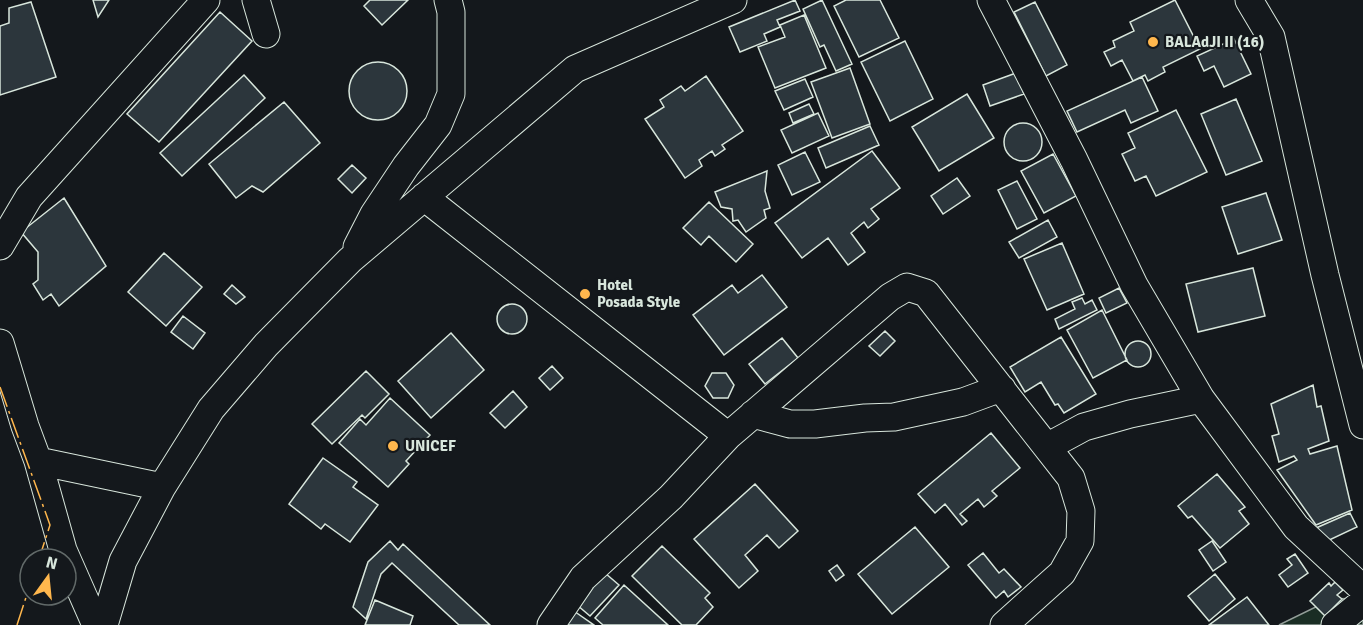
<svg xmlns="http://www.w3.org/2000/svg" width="1363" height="625" font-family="Signika,sans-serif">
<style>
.green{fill:#1a2d24;stroke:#939e99;stroke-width:1.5}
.building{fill:#2c363c;stroke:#d8e6dc;stroke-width:1.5}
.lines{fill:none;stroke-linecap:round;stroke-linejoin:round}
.minor-casing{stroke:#d8e6dc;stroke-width:29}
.minor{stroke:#14181c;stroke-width:27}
.power{stroke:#ffb74d;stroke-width:1.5;stroke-dasharray:21 4.5 3 4.5;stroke-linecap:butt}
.poi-dot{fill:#ffb74d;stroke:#14181c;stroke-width:2}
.labels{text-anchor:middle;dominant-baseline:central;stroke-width:4.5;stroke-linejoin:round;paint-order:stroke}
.poi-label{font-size:15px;font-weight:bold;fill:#d8e6dc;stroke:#14181c;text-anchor:start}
</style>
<rect width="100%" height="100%" fill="#14181c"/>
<path class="green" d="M1363 598V625H1279L1332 599Z"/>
<path class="building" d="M93 0H109L98 17Z
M370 0H408L382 25 364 6Z
M795 0 800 11 777 20 780 27 764 34 767 41 740 52 729 27Z
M822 0 852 64 836 71 824 45 820 47 803 9Z
M846 0H880L899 38 859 57 834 6Z
M1175 0 1200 49 1163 67 1165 72 1148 81 1145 75 1133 81 1122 60 1111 66 1104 52 1115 47 1113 41 1134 31 1130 22Z
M31 2 56 77 0 95V26L9 23V8Z
M1035 2 1067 65 1046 76 1014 12Z
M220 12 252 41 159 142 127 114Z
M804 15 826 68 775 88 758 47 785 37 780 25Z
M1234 39 1251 74 1224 87 1214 66 1204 71 1197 56Z
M905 41 933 99 890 121 861 62Z
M349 91a29 29 0 1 1 58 0a29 29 0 1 1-58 0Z
M850 68 870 124 832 138 811 82Z
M1016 73 1024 94 990 106 983 85Z
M244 75 265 98 182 176 160 153Z
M706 76 743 131 722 145 725 149 715 156 712 151 699 160 702 166 685 178 645 119 664 107 660 100 681 86 685 91Z
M1142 77 1158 111 1131 123 1125 110 1077 132 1067 111Z
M805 79 813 97 784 110 775 91Z
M967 94 994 138 939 171 912 127Z
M1236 99 1262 161 1226 175 1201 114Z
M284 102 320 143 263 192 252 186 236 198 209 164Z
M809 104 814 114 793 123 789 113Z
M1176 110 1207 172 1156 196 1146 176 1135 181 1122 154 1135 148 1128 133Z
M818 113 829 136 792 153 781 130Z
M1004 142a19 19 0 1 1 38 0a19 19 0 1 1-38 0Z
M870 126 879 145 826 168 818 148Z
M872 151 900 188 871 209 879 219 868 228 864 222 851 233 865 252 848 265 828 238 802 258 775 223Z
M805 152 820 182 792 195 778 165Z
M1053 154 1076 196 1044 213 1021 171Z
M352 165 366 178 352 193 338 179Z
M767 171 765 191 770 208 764 210 766 218 746 232 738 220 733 221 732 209 721 207 715 192Z
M957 178 970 196 943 214 931 196Z
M1017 181 1037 219 1017 229 998 190Z
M1266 193 1282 240 1238 254 1222 207Z
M64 198 106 266 59 306 51 294 43 300 33 284 38 280V252L21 232Z
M709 202 753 244 736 262 709 236 701 245 683 228Z
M1048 220 1057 237 1019 258 1009 242Z
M1062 243 1084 294 1047 310 1024 259Z
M164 253 202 287 166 326 128 292Z
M1253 268 1265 316 1198 332 1186 284Z
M762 275 787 307 724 355 693 315 732 285 738 293Z
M232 285 245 297 236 304 224 294Z
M1119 288 1127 303 1106 313 1099 298Z
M1082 298 1085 304 1092 300 1097 310 1059 329 1055 319 1075 309 1072 302Z
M497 319a15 15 0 1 1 30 0a15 15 0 1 1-30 0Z
M1102 310 1127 360 1093 378 1067 330Z
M183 316 205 333 193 349 171 332Z
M885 331 895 341 880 356 869 346Z
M451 333 484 370 431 418 398 381Z
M1061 337 1096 394 1064 413 1058 404 1055 405 1041 382 1025 392 1010 367Z
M782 338 798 358 765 384 749 364Z
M1125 354a13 13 0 1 1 26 0a13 13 0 1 1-26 0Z
M552 366 563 378 550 390 539 378Z
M366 371 389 394 365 418 362 415 332 444 312 424Z
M712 373H726L734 385 728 398H713L705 386Z
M1313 385 1317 407 1321 406 1329 441 1308 449 1310 454 1337 446 1352 510 1316 525 1277 470 1297 460 1294 456 1279 462 1272 436 1279 434 1271 404Z
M513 391 527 407 505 428 490 413Z
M390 398 430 435 406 461 409 464 388 487 339 443 360 419 366 425Z
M991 433 1020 468 992 491 997 496 984 507 978 499 960 514 967 521 962 525 945 504 935 513 918 494Z
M323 458 357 482 353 487 378 505 350 542 325 524 321 529 289 504Z
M1217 474 1245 507 1239 511 1249 524 1220 548 1192 516 1188 518 1178 506Z
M755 484 798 531 779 548 767 535 745 555 758 571 739 588 694 539Z
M1350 513 1357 527 1323 543 1316 528Z
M915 527 949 567 892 614 858 574Z
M390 541 398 550 403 544 490 625H459L392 563 381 574 366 619 353 607 368 562Z
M1212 541 1226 562 1213 571 1199 550Z
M662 546 710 593 705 598 713 607 696 625H682L632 576Z
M983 553 999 573 1004 569 1021 587 1008 597 1004 591 996 598 968 565Z
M1295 554 1308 573 1288 587 1279 575 1292 565 1287 559Z
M837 565 844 575 836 581 829 571Z
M605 573 619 585 590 616 577 605Z
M1215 574 1235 599 1209 621 1188 596Z
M1335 582 1343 590 1337 595 1342 599 1325 616 1310 601 1329 583 1331 586Z
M624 585 668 625H603L595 618Z
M1247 597 1269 625H1209Z
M375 600 413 616 410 625H365Z
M571 609 594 625H561Z"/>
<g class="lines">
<defs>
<path id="minor" d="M256 0 266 34
M991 0 1074 160 1134 285 1201 399 1296 527 1363 589
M1249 0 1271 37 1325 275 1363 425
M424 197 728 436
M0 246 29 197 206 0
M357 247 374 214 406 166 438 125 451 94V12L448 0
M0 343 25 426 38 461 63 550 96 625
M753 414 790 424H815L865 418 894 417 963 402 990 392 1002 389
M1047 447 1084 427 1130 414 1201 399
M38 461 162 487
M104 625 123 561 162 487 211 409 266 345 350 260 575 69 733 0
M551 625 583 578 671 497 728 436 890 297 907 287 926 293 1071 478 1081 511 1080 541 1062 573 1004 625
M1335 625 1363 602"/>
</defs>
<use href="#minor" class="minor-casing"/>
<use href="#minor" class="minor"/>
<path class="power" d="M0 387 50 525 39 559
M17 625 30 585"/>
</g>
<g class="poi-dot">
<circle cx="1153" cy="42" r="6"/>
<circle cx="585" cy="294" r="6"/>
<circle cx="393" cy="446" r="6"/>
</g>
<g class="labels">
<g class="poi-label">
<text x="1165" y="42">BALAdJI II (16)</text>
<text x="597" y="285">Hotel<tspan x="597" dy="17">Posada Style</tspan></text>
<text x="405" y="446">UNICEF</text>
</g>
</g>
<g transform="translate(48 577) rotate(15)"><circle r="28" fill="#14181c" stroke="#626a69" stroke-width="1.5"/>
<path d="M0-4.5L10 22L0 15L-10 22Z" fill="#ffb74d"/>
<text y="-9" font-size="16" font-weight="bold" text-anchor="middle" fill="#d8e6dc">N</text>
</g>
</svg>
